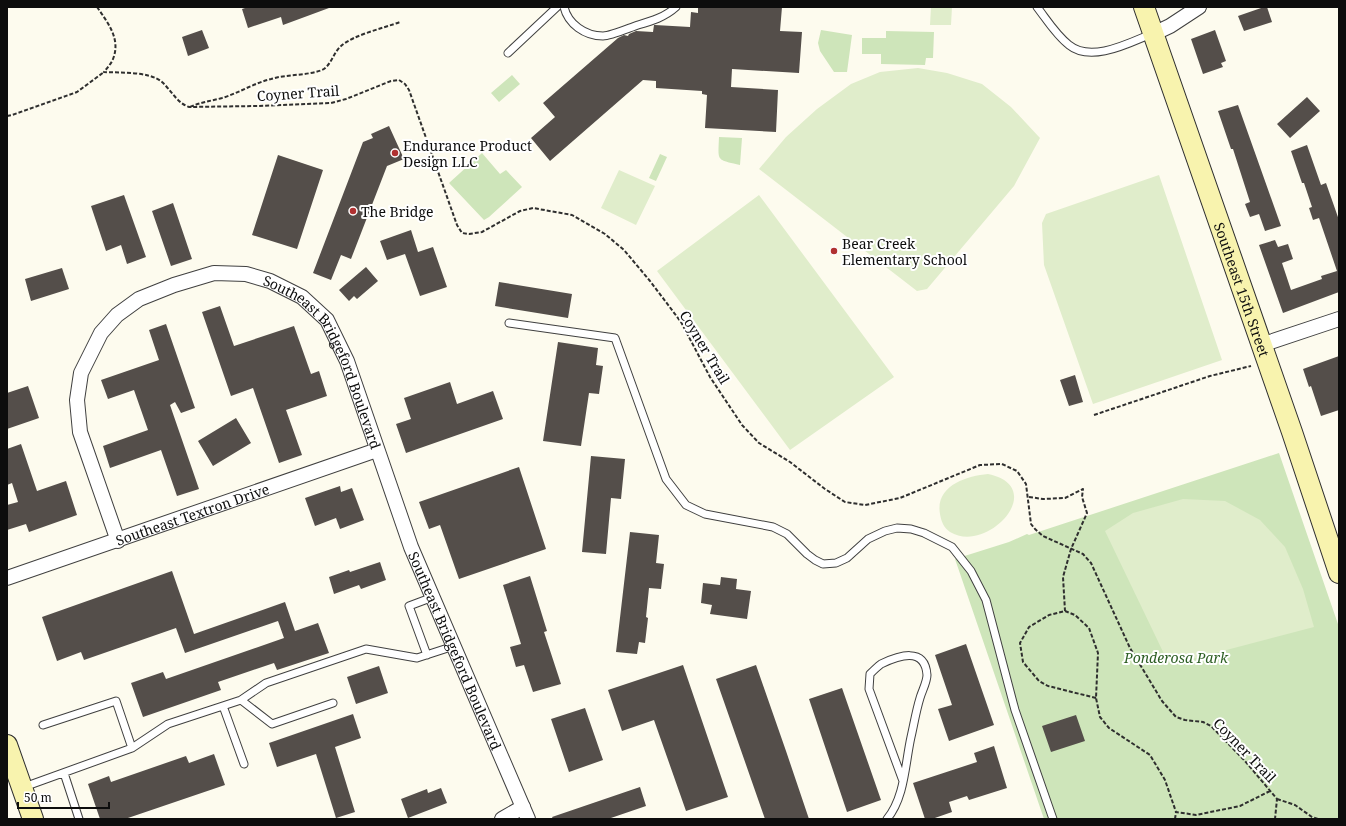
<svg xmlns="http://www.w3.org/2000/svg" width="1346" height="826" font-family="'Noto Serif',serif">
<style>
.green{fill:#cee5ba}
.pitch{fill:#e0edcb}
.building{fill:#544e4a}
.lines{fill:none;stroke-linecap:round;stroke-linejoin:round}
.lane-casing{stroke:#404040;stroke-width:9}
.street-casing{stroke:#404040;stroke-width:16}
.secondary-casing{stroke:#2f2f2f;stroke-width:22}
.path{stroke:#2f2f2f;stroke-width:2;stroke-dasharray:4 2;stroke-linecap:butt}
.lane{stroke:#fff;stroke-width:7}
.street{stroke:#fff;stroke-width:14}
.secondary{stroke:#f8f3ae;stroke-width:20}
.poi-dot{fill:#b03131;stroke:#fff;stroke-width:1.5}
.labels{text-anchor:middle;dominant-baseline:central;stroke-width:4;stroke-linejoin:round;paint-order:stroke}
.street-label{font-size:14px;fill:#0d0d0d;stroke:#fff}
.poi-label{font-size:14px;fill:#0d0d0d;stroke:#fff;text-anchor:start}
.park-label{font-size:14px;font-style:italic;fill:#2c5e23;stroke:#fff}
</style>
<rect width="100%" height="100%" fill="#fdfbee"/>
<path class="green" d="M821 30 852 35 847 72H834L820 51 818 43Z
M886 31 934 32 933 58H926L925 65 881 64V54H862V38H886Z
M512 75 520 84 499 102 491 93Z
M719 137 742 138 740 165C716 159 718 162 719 137Z
M482 153 500 174 506 170 522 187 489 217 484 220 449 183Z
M660 154 667 157 656 181 649 178Z
M1279 453 1339 627V819H1044L955 559 1009 542 1027 534 1029 535Z"/>
<path class="pitch" d="M931 7H952L951 25H930Z
M918 68 947 73 982 84 1011 107 1040 138 1014 186 927 289 917 291 759 169 786 137 817 109 851 84 880 72Z
M619 170 655 186 636 225 601 208Z
M1159 175 1222 360 1093 404 1044 265 1042 223 1046 214Z
M759 195 894 377 790 450 657 271Z
M988 474C1050 487 987 555 950 532 944 528 941 521 940 514 935 486 966 476 988 474Z
M1183 499 1225 501 1260 520 1285 547 1303 589 1314 627 1177 663 1166 658 1105 531 1133 513Z"/>
<path class="building" d="M248 7H329V8L283 25 281 17 248 28 242 9Z
M698 7H782L780 31 802 32 799 73 732 69 731 87 778 90 776 132 705 128 707 95 702 94V91L656 88V81L643 80 550 161 531 138 555 117 543 103 618 38 624 35 628 36 629 34 636 31 653 32 654 25H655L690 27 691 12 698 13Z
M1264 7H1267L1272 22 1244 31 1238 16Z
M202 30 209 48 188 56 182 37Z
M1215 30 1226 61 1221 63 1223 67 1203 74 1191 39Z
M1307 97 1320 111 1290 138 1277 124Z
M1238 105 1281 226 1265 231 1259 214 1250 217 1245 204 1250 202 1233 149H1231L1218 111Z
M389 126 404 159 387 166 351 259 341 255 331 280 313 273 363 142 373 138 371 134Z
M1307 145 1321 185 1326 183 1339 220V292L1283 313 1259 245 1275 240 1278 247 1288 244 1293 259 1282 263 1291 290 1322 279 1321 276 1337 271 1319 218 1313 220 1309 208 1312 207 1304 183H1302L1291 151Z
M278 155 323 170 297 249 252 235Z
M124 195 146 257 127 264 121 245 106 251 91 206Z
M173 203 192 259 171 266 152 211Z
M411 230 418 252 433 247 447 287 420 296 405 254 387 260 380 241Z
M366 267 378 281 357 299 354 296 349 301 339 290Z
M62 268 69 289 31 301 25 279Z
M499 282 572 294 568 318 495 306Z
M220 306 234 346 294 326 311 374 319 371 327 396 286 410 302 455 279 463 253 388 231 396 202 312Z
M166 324 195 408 181 413 175 402 170 405 199 489 177 496 161 450 110 468 103 446 148 430 134 390 108 399 101 380 159 360 149 330Z
M558 342 598 348 596 365 603 366 599 394 589 393 581 446 543 441Z
M1339 356V410L1321 416 1311 386 1309 387 1303 369Z
M1075 375 1083 402 1069 406 1060 380Z
M450 382 457 404 493 391 503 419 406 453 396 424 411 419 404 398Z
M28 386 39 418 7 429V393Z
M236 418 251 443 213 466 198 441Z
M21 444 37 491 66 481 77 515 29 532 26 524 7 530V505L18 502 12 483 7 485V449Z
M591 456 625 459 621 499 611 498 606 554 582 552Z
M519 467 546 549 459 579 440 525 429 529 419 502Z
M340 486 341 492 352 488 364 520 340 529 336 518 315 526 305 498Z
M630 532 659 535 656 563 664 564 661 589 649 588 646 617 648 618 645 643 639 642 637 654 616 652Z
M380 562 386 580 361 589 359 585 334 594 329 577 349 570 350 572Z
M172 571 194 634 285 602 295 631 318 623 329 653 277 670 274 663 218 682 221 690 143 717 131 683 163 672 166 679 284 638 278 621 185 653 176 628 84 660 81 652 57 661 42 617Z
M530 576 547 631 544 632 561 684 533 692 524 665 516 667 510 647 521 644 503 585Z
M721 577 737 579 736 589 751 591 747 619 710 614 712 605 701 603 703 583 720 585Z
M966 644 994 725 949 741 938 709 952 705 935 655Z
M683 665 728 797 686 811 654 720 622 731 608 690Z
M756 665 786 751 809 819H765L716 679Z
M379 666 388 693 356 704 347 677Z
M842 688 881 800 847 812 809 699Z
M585 708 603 760 569 772 551 719Z
M353 714 361 738 335 747 355 812 336 818 316 754 277 767 269 743Z
M1076 715 1085 741 1051 752 1042 726Z
M994 746 1007 788 969 800 967 796 949 802 952 812 932 819H925L913 783 977 762 974 753Z
M214 754 225 785 125 819H100L88 784 109 776 111 782 186 756 189 763Z
M640 787 646 806 608 819H553L552 817Z
M441 788 447 803 408 818 401 799 427 789 428 793Z"/>
<g class="lines">
<defs>
<path id="lane" d="M564 7C568 24 585 36 603 36 611 36 629 28 638 25 652 21 665 17 676 7
M1037 7C1047 20 1056 35 1069 45 1091 63 1129 43 1151 34
M508 53 557 7
M509 323 615 338 666 479 686 505 705 514 773 527 787 534 807 554 815 560 823 564 836 563 847 558 868 539 885 531 897 528 911 529 924 533 952 547 971 571 986 600 1015 710 1053 819
M427 655 409 606 433 597
M241 700 272 724 333 703
M223 706 244 764
M132 748 168 724 241 700 266 683 366 649 417 658 454 646
M64 773 79 819
M24 787 132 748 116 701 43 725
M887 819C905 797 905 764 911 737 914 724 916 711 920 698 922 691 927 682 927 675 925 646 898 656 881 664 877 667 873 671 870 674L869 689 903 781"/>
<g id="street">
<path d="M1153 34 1170 26 1199 7"/>
<path d="M1261 345 1339 319"/>
<path id="s1" d="M118 541 80 432 77 400 81 373 101 333 117 315 139 299 174 285 214 273 246 274 270 281 302 297 327 320 347 361 411 547 528 819"/>
<path id="s2" d="M7 578 377 450"/>
<path d="M502 819 523 807"/>
</g>
<g id="secondary">
<path id="s3" d="M1144 7 1292 432 1339 573"/>
<path d="M7 745 33 819"/>
</g>
</defs>
<use href="#lane" class="lane-casing"/>
<use href="#street" class="street-casing"/>
<use href="#secondary" class="secondary-casing"/>
<path class="path" d="M97 7C108 23 121 39 113 59 111 64 107 68 104 72 120 73 149 71 162 82 171 90 177 103 189 107L258 106 331 103 346 99 391 81 399 80 405 84 409 90 457 225 462 233 469 234 482 232 520 211 533 208 572 215 605 234 624 250 650 281 681 322 710 377 742 425 759 443 790 462 825 489 845 502 865 505 900 498 980 465 1002 464 1017 471 1026 484 1031 524 1035 529 1043 536 1083 554 1091 563 1130 648 1162 701 1176 717 1185 720 1203 722 1211 726 1245 761 1277 799 1275 819
M190 107C201 102 211 101 222 98 239 93 254 83 271 79 287 74 306 76 322 70 331 66 333 53 341 46 353 35 384 28 400 22
M7 116 12 115 77 92 104 72
M1094 415 1210 376 1251 366
M1029 497 1043 499 1065 498 1083 489 1082 497 1087 513 1071 549 1063 577 1065 611
M1096 698 1048 686 1039 681 1023 662 1020 643 1029 627 1049 615 1065 611 1075 615 1089 628 1098 653 1096 698 1100 717 1109 728 1150 755 1165 780 1176 812 1196 815 1240 806 1270 791
M1277 799 1295 805 1312 817 1318 819
M1175 819 1176 812"/>
<use href="#lane" class="lane"/>
<use href="#street" class="street"/>
<use href="#secondary" class="secondary"/>
</g>
<g class="poi-dot">
<circle cx="395" cy="153" r="4"/>
<circle cx="353" cy="211" r="4"/>
<circle cx="834" cy="251" r="4"/>
</g>
<g class="labels">
<g class="street-label">
<text transform="translate(298 93) rotate(-4)">Coyner Trail</text>
<text stroke="none"><textPath href="#s3" startOffset="299">Southeast 15th Street</textPath></text>
<text transform="translate(705 347) rotate(59)">Coyner Trail</text>
<text stroke="none"><textPath href="#s1" startOffset="508">Southeast Bridgeford Boulevard</textPath></text>
<text stroke="none"><textPath href="#s2" startOffset="196">Southeast Textron Drive</textPath></text>
<text stroke="none"><textPath href="#s1" startOffset="832">Southeast Bridgeford Boulevard</textPath></text>
<text transform="translate(1245 750) rotate(46)">Coyner Trail</text>
</g>
<g class="poi-label">
<text x="403" y="145">Endurance Product<tspan x="403" dy="16">Design LLC</tspan></text>
<text x="361" y="211">The Bridge</text>
<text x="842" y="243">Bear Creek<tspan x="842" dy="16">Elementary School</tspan></text>
</g>
<g class="park-label">
<text x="1176" y="657">Ponderosa Park</text>
</g>
</g>
<rect width="1346" height="826" fill="none" stroke="#0d0d0d" stroke-width="16"/>
<path d="M18 802v6h91v-6" fill="none" stroke="#0d0d0d" stroke-width="2"/>
<text x="24" y="802" font-size="12" fill="#0d0d0d" stroke="#ffffff" stroke-width="3" paint-order="stroke">50 m</text>
</svg>
